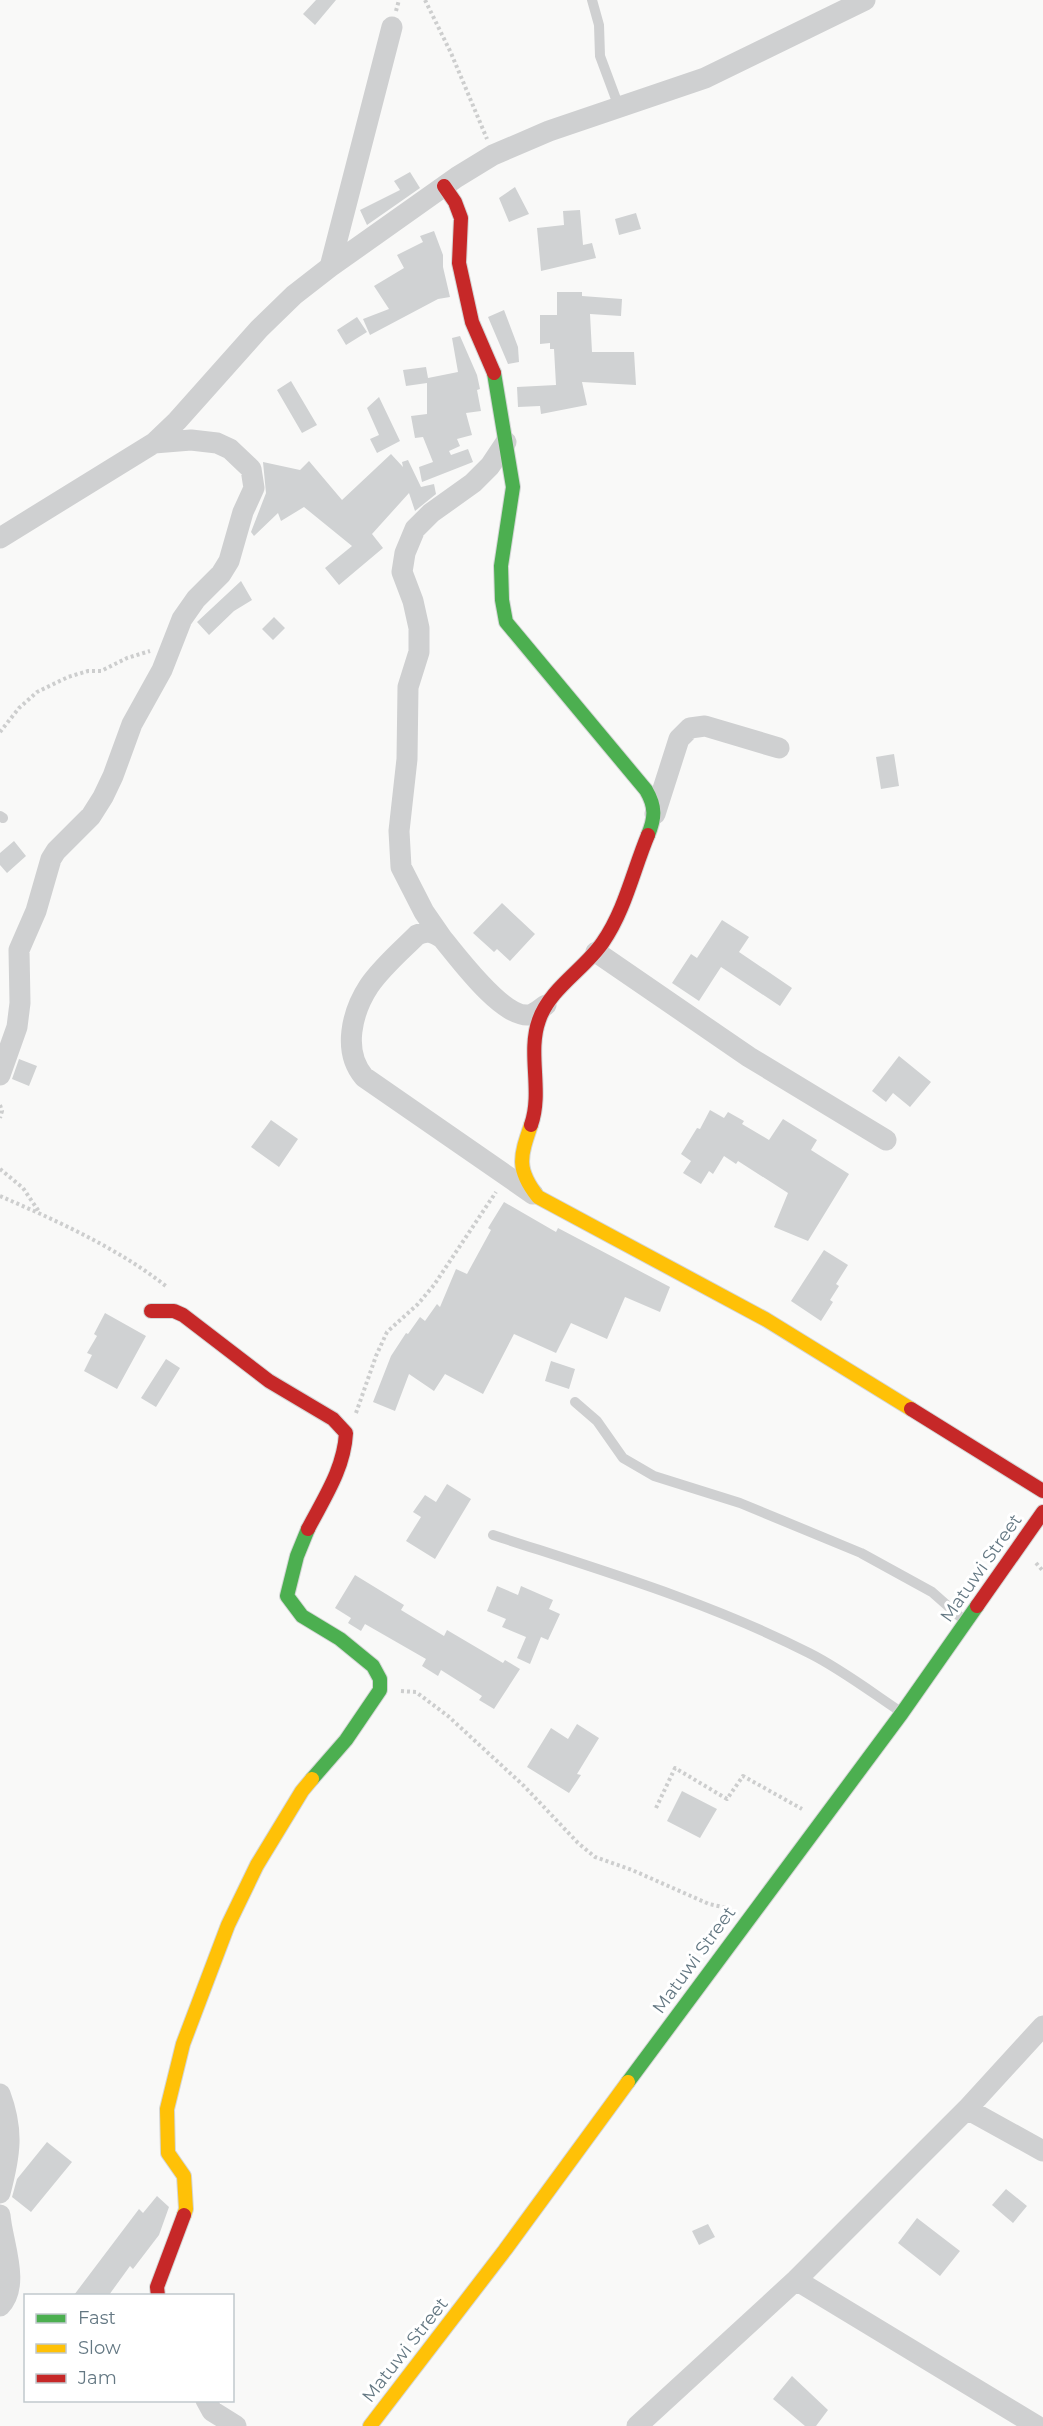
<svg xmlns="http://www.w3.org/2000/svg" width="1043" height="2426" font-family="Montserrat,sans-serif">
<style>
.building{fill:#d0d2d3}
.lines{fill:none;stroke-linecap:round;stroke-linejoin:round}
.fast-casing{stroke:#d4d6d6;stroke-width:16}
.slow-casing{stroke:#d4d6d6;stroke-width:16}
.jam-casing{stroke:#d4d6d6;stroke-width:16}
.path{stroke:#cdcece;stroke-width:4;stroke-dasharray:3 3;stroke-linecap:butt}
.lane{stroke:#cfd0d1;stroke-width:10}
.street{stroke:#cfd0d1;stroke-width:21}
.fast{stroke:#4caf50;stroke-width:14}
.slow{stroke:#ffc107;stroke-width:14}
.jam{stroke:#c62828;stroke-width:14}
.labels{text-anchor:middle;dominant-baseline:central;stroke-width:6;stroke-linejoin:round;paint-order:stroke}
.street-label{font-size:18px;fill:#647883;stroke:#fff}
</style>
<rect width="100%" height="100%" fill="#f9f9f8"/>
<path class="building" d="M316 0H336L315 25 303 14Z
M410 172 420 188 367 225 360 210 400 190 394 181Z
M515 187 529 214 509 222 499 198Z
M580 210 583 245 592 243 596 258 541 271 537 228 564 225 563 211Z
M636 213 641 229 619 235 615 219Z
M434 231 443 255V267L450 297 438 299 370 335 363 319 389 309 374 286 404 268 397 255 423 242 420 236Z
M557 292H582V296L622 299 621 316 590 314 592 352H634L636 385 582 382 587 405 541 414 540 406 518 407 517 387 556 385 554 349H550V343L540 344V315H557Z
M504 310 518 347 519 362 508 364 488 317Z
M357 317 367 332 346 345 337 330Z
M460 336 477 375 480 389 477 390 481 411 466 413 472 435 457 439 460 446 449 451 451 455 468 449 473 462 422 482 419 467 433 462 423 437 415 438 411 416 427 414V383L406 386 403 370 426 367 428 378 458 372 452 338Z
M291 381 317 425 302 433 277 390Z
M379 397 400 441 377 453 370 439 379 435 367 408Z
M391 454 403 467 402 462 408 460 421 487 434 484 436 494 415 511 409 493 372 534 383 548 339 585 325 568 352 546 304 507 281 521 278 513 254 536 251 532 266 493 263 462 300 470 309 461 342 500Z
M241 581 252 600 234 611 209 635 197 622Z
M274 617 285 628 273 640 262 629Z
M894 754 899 786 881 789 876 757Z
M14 841 26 856 7 873 0 865V853Z
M502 903 535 934 510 961 497 949 494 952 473 933Z
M722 920 749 937 739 952 792 988 780 1006 721 967 699 1001 672 983 691 954 697 958Z
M899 1056 931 1082 910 1107 893 1093 886 1102 872 1091Z
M19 1059 37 1066 29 1086 12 1079Z
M710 1110 724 1118 728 1112 744 1121 742 1124 769 1140 783 1119 817 1140 811 1150 849 1174 808 1241 774 1227 788 1193 738 1161 736 1164 724 1156 713 1174 709 1171 701 1184 683 1173 691 1161 681 1154 697 1128 700 1129Z
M271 1120 298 1139 279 1167 251 1147Z
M504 1202 556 1232 558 1228 670 1287 660 1312 625 1297 607 1339 571 1323 556 1353 514 1334 483 1394 445 1374 434 1391 409 1374 395 1411 373 1402 391 1356 406 1333 408 1334 420 1317 425 1321 437 1304 440 1307 456 1269 467 1274 491 1230 488 1228Z
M824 1250 848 1265 836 1284 839 1286 830 1300 833 1302 821 1321 791 1301Z
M105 1313 146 1336 117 1389 84 1371 92 1355 87 1353 97 1336 94 1334Z
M166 1359 180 1368 156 1407 141 1398Z
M551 1361 575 1369 569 1389 545 1381Z
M447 1484 471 1499 435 1559 406 1541 421 1517 413 1512 425 1495 436 1502Z
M355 1575 404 1605 401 1610 444 1636 447 1630 503 1663 505 1660 520 1669 494 1709 479 1700 482 1696 441 1670 438 1676 422 1666 426 1659 365 1624 361 1631 348 1623 351 1618 335 1608Z
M497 1586 518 1595 521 1586 553 1600 549 1609 560 1614 548 1640 541 1637 530 1664 517 1658 526 1637 502 1627 506 1619 487 1611Z
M577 1724 599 1738 577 1774 581 1775 569 1793 527 1767 551 1728 568 1739Z
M682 1791 717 1809 700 1838 667 1821Z
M47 2142 72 2162 31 2212 12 2197 17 2179Z
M1006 2189 1027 2206 1013 2223 992 2205Z
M157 2196 169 2207 159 2235 133 2269 130 2266 109 2295H74L139 2209 143 2213Z
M917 2218 960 2251 940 2276 898 2243Z
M708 2224 715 2237 699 2245 692 2231Z
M792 2376 828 2410 816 2426H805L773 2399Z"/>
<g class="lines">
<defs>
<path id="fast" d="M494 373 513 487 501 566 502 600 506 622 646 790C656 807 655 818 648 835
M308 1529 297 1556 287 1596 302 1616 340 1639 373 1666 380 1679V1690L346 1740 312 1779
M628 2082 902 1713 977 1606"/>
<path id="slow" d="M531 1125C520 1157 516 1169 538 1197L765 1319 911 1409
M184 2215 186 2209 184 2176 168 2153 167 2109 183 2044 228 1925 257 1865 302 1791 312 1779
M370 2426 505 2250 628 2082"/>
<path id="jam" d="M444 186 455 202 461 218 459 263 472 322 494 373
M531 1125C543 1091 527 1053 539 1020 550 988 585 969 603 942 625 910 633 871 648 835
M151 1311H174L183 1315 269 1381 333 1419 346 1433C344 1469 324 1498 308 1529
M911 1409 1043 1491
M977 1606 1043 1512
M158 2296 157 2287 184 2215"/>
</defs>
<use href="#fast" class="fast-casing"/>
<use href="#slow" class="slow-casing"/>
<use href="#jam" class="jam-casing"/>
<path class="path" d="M425 0 451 53 487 139
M396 11 399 0
M0 732 19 708 37 692 68 677 88 671H101L127 658 150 651
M0 1105 2 1111 0 1118
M0 1169 23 1188 40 1213
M0 1196C57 1221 118 1248 167 1287
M356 1413 376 1356 387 1332 418 1304 434 1285 496 1192
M1036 1563 1043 1571
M401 1691 416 1692 448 1716 524 1786 578 1843 595 1857 632 1870 709 1904 727 1908
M656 1808 675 1768 727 1799 743 1776 802 1809"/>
<path class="lane" d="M592 0 599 25 600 56 619 107
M0 816 3 818
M575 1402 597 1421 623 1458 654 1476 740 1503 861 1553 932 1592 966 1622
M493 1535C600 1570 709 1602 809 1653 841 1669 871 1692 901 1712"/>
<path class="street" d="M330 267 392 27
M0 538 154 443 177 421 259 329 294 295 330 267 457 177 493 155 549 131 705 78 865 0
M655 814 679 739 690 728 705 726 779 748
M442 938 424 912 401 867 399 831 407 759 408 687 419 652V628L413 601 402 572 405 553 415 529 431 513 473 483 490 466 506 442
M596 952 749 1057 886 1140
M0 1075 17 1027 20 1003 19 950 36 911 51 859 56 851 91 816 103 797 113 776 132 724 162 670 182 619 196 599 221 574 229 561 243 512 254 488 251 469 230 449 217 443 191 440 154 443
M533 1194 364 1077C342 1051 352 1012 369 986 382 967 401 951 417 935 427 930 433 932 442 938 458 957 502 1018 529 1015 535 1014 541 1008 546 1005
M0 2094C14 2131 10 2155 0 2193
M967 2109 1043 2151
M0 2215C2 2242 21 2285 0 2306
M796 2280 1037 2426
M206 2400 212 2411 236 2426
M637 2426 796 2280 967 2109 1043 2026"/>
<use href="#fast" class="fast"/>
<use href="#slow" class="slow"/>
<use href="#jam" class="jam"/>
</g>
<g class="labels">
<g class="street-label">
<text transform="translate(981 1568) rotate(-55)">Matuwi Street</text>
<text transform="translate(694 1960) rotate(-54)">Matuwi Street</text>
<text transform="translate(405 2350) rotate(-52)">Matuwi Street</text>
</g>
</g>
<rect x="24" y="2294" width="210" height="108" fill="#ffffff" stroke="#c1c9cd" stroke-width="1.5"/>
<rect x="36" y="2314" width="30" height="9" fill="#4caf50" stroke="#c1c9cd" stroke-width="1.5"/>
<text x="78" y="2324" font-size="18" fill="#647883">Fast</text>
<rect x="36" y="2344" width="30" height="9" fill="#ffc107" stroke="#c1c9cd" stroke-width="1.5"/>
<text x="78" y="2354" font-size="18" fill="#647883">Slow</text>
<rect x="36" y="2374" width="30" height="9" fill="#c62828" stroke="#c1c9cd" stroke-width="1.5"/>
<text x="78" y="2384" font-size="18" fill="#647883">Jam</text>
</svg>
